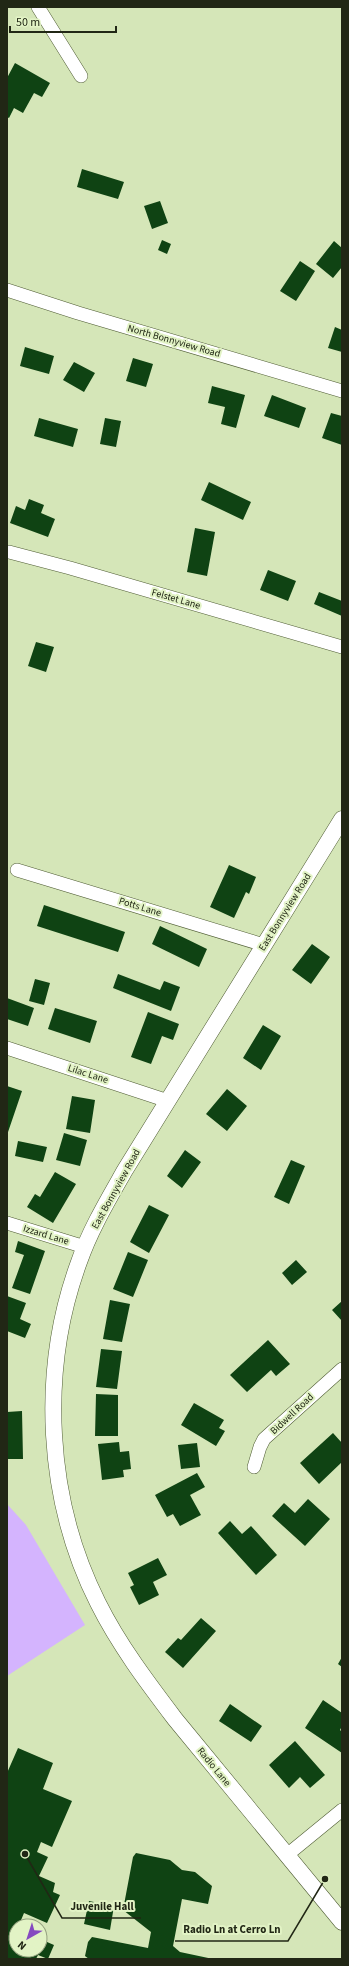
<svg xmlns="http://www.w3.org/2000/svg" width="349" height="1966" font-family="'Source Sans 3',sans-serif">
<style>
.green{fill:#d4b4fe}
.building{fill:#0f4313}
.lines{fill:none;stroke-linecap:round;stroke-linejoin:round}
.minor-casing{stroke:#505d35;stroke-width:14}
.tertiary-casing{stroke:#505d35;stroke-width:17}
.minor{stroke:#fff;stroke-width:13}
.tertiary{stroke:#fff;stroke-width:16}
.labels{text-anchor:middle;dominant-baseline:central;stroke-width:4;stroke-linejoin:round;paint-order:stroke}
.street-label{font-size:10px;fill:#212715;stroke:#e2f3c5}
.leader{fill:none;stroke:#212715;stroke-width:1.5}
.callout-dot{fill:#212715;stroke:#e2f3c5;stroke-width:1.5}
.callout-label{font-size:11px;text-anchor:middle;font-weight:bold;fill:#212715;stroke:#e2f3c5;stroke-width:4;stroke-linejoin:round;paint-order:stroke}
</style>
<rect width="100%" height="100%" fill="#d5e6b8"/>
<path class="green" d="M7 1504 26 1525 85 1625 7 1676Z"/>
<path class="building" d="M15 63 50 83 42 97 34 93 23 113 14 108 9 118 7 117V78Z
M82 169 124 182 118 199 77 187Z
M160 201 168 223 152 229 144 206Z
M162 240 171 244 167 254 158 250Z
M334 241 342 248V267L333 278 316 264Z
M300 261 315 271 296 301 280 291Z
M335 327 342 330V352L328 348Z
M25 347 54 356 49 374 20 366Z
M133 358 153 364 146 387 126 381Z
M74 362 95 373 84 392 63 380Z
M212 386 245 395 236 428 221 424 225 407 208 403Z
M272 395 306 408 299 428 264 416Z
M331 413 342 416V445L322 438Z
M39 418 78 429 73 447 34 436Z
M105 418 121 421 116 447 100 444Z
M209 482 251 502 243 520 201 500Z
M29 499 44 505 41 513 55 519 48 537 10 523 16 506 25 510Z
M195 528 215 532 207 576 187 572Z
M268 570 296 581 288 601 260 590Z
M319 592 342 601V616L314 604Z
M36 642 54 647 46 672 28 666Z
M229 865 256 877 249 894 246 892 234 918 210 907Z
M44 905 125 932 118 952 37 926Z
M160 926 207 949 199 967 152 944Z
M312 944 330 957 311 984 292 970Z
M118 974 160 990 164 981 180 987 171 1011 113 988Z
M35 979 50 983 44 1005 29 1001Z
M7 998 34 1008 28 1026 7 1019Z
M55 1008 97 1021 90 1043 48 1029Z
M148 1012 179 1024 173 1040 162 1036 151 1064 131 1057Z
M263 1025 281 1036 261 1070 243 1058Z
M7 1086 22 1091 7 1135Z
M227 1089 247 1106 227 1131 206 1114Z
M72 1096 95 1100 90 1133 66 1129Z
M64 1133 87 1140 80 1166 56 1160Z
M18 1141 47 1147 43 1162 15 1156Z
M185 1150 201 1162 182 1188 167 1176Z
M291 1160 305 1166 289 1204 274 1197Z
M55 1172 76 1184 53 1223 27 1207 35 1194 40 1197Z
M149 1205 169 1215 149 1253 130 1242Z
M18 1241 45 1251 30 1294 12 1288 24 1255 15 1252Z
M128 1252 148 1260 133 1297 113 1289Z
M296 1260 307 1272 292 1285 282 1273Z
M7 1296 26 1303 20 1319 31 1324 25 1338 7 1331Z
M110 1300 130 1304 122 1342 103 1339Z
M342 1301V1321L332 1310Z
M268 1340 290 1364 276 1376 271 1370 247 1392 230 1375Z
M101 1349 122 1351 117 1389 96 1387Z
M96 1394 118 1395V1436H95Z
M194 1403 224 1420 219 1428 225 1431 216 1446 181 1425Z
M22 1411 23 1459H7V1412Z
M333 1433 342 1443V1462L319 1484 300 1463Z
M119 1442 120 1452 129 1451 131 1469 123 1470 124 1477 102 1480 98 1444Z
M197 1443 200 1467 181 1469 178 1445Z
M197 1473 205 1487 190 1495 201 1515 180 1526 173 1514 167 1517 155 1495Z
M308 1499 330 1519 305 1546 272 1516 284 1503 295 1513Z
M230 1521 242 1534 251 1526 277 1555 256 1575 218 1533Z
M158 1558 167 1575 153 1582 159 1595 139 1605 130 1587 134 1585 128 1573Z
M201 1618 216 1631 183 1668 165 1652 178 1638 181 1640Z
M342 1657V1667L338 1664Z
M323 1700 342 1713V1726L340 1730 342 1732V1753L305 1728Z
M230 1704 262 1726 251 1742 219 1721Z
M295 1741 325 1775 310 1788 300 1777 289 1788 269 1765Z
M18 1748 53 1763 43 1789 72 1801 52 1847 41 1842 37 1852 48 1857 39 1876 55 1883 53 1892 60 1895 47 1923 24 1913 19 1925 22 1926H16V1950H40V1939L54 1945 48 1959 38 1955 36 1959H7V1773Z
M136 1853 170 1860 182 1870 195 1872 212 1886 208 1904 182 1899 173 1946 180 1952 213 1959H89L85 1956 88 1942 92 1937 148 1948 151 1932 123 1910 133 1857Z
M89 1901 114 1906 110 1930 84 1924Z"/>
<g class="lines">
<defs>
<path id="minor" d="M38 7 81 76
M7 290 78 313 342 391
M9 552 70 568 342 647
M17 870 264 945
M7 1048 168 1101
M7 1223 85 1247
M254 1467 260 1447 264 1439 342 1369
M287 1855 342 1810"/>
<path id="tertiary" d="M342 819 125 1170C108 1200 90 1230 79 1262 39 1371 46 1500 98 1603 119 1645 147 1682 175 1719L342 1922"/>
</defs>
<use href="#minor" class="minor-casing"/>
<use href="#tertiary" class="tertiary-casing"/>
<use href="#minor" class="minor"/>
<use href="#tertiary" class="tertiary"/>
</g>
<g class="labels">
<g class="street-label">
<text transform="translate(174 341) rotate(16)">North Bonnyview Road</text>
<text transform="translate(176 599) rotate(16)">Felstet Lane</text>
<text transform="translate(140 907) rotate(17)">Potts Lane</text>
<text transform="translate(285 912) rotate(-58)">East Bonnyview Road</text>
<text transform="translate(88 1074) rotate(18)">Lilac Lane</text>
<text transform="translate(116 1189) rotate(-61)">East Bonnyview Road</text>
<text transform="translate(46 1235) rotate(17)">Izzard Lane</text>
<text transform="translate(292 1414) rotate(-43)">Bidwell Road</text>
<text transform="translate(214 1767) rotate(51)">Radio Lane</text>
</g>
</g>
<path class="leader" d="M25 1854L62 1918H141M325 1879L288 1941H175"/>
<g class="callout-dot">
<circle cx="25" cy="1854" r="4"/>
<circle cx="325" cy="1879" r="4"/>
</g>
<g class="callout-label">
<text x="102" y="1910">Juvenile Hall</text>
<text x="232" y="1933">Radio Ln at Cerro Ln</text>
</g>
<rect width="349" height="1966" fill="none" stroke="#212715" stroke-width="16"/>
<g transform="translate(28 1938) rotate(219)"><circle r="19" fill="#e2f3c5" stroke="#95a17f"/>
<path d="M0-3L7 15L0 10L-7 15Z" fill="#854ac0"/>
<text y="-6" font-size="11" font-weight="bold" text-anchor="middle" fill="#212715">N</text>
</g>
<path d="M10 26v6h106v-6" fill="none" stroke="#212715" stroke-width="2"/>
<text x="16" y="26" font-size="12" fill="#212715" stroke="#e2f3c5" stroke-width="3" paint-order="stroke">50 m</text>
</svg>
